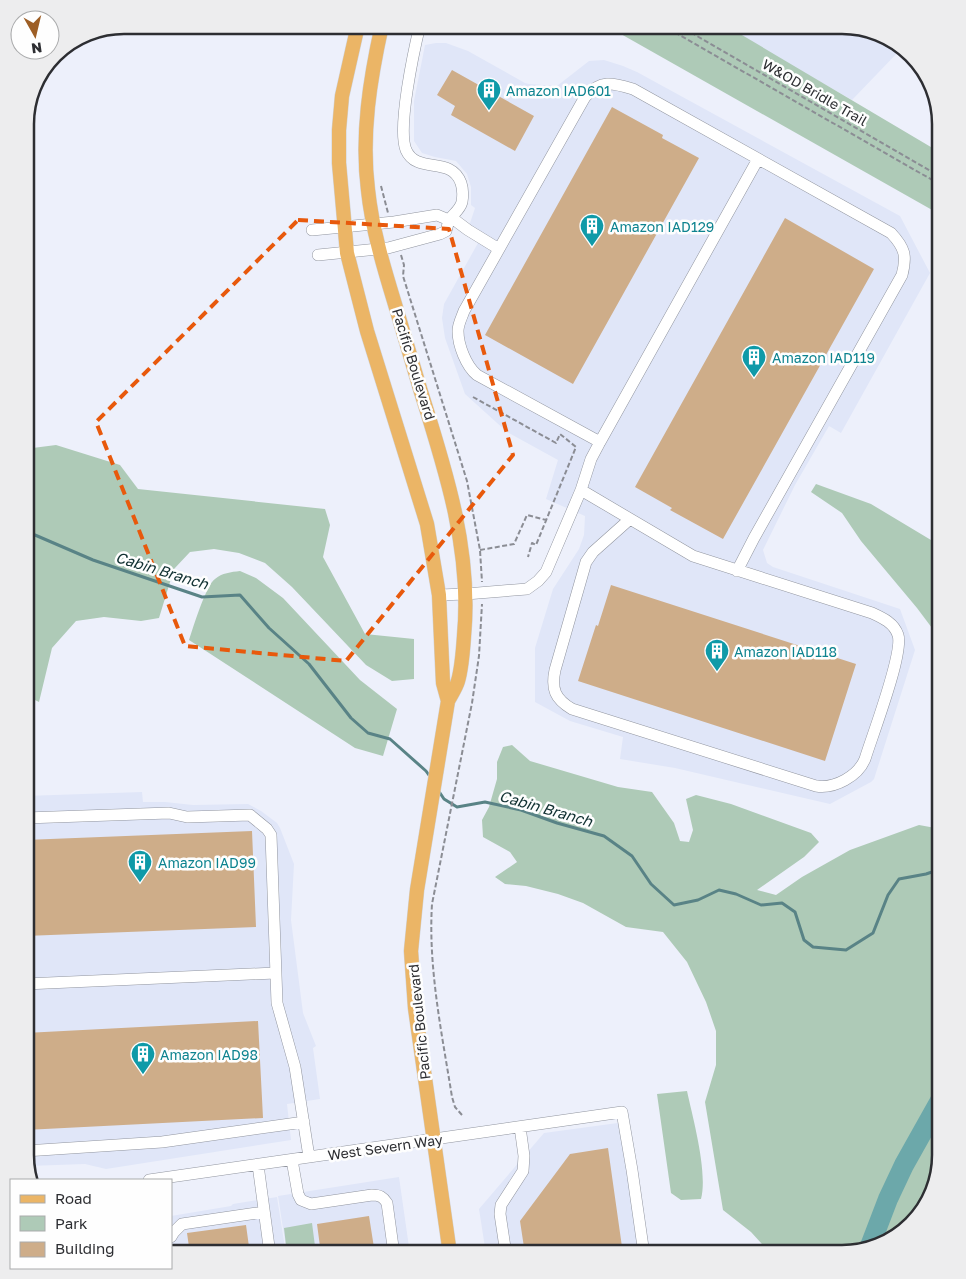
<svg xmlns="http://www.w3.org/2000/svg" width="966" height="1279" font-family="'Golos Text',sans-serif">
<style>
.built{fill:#e0e6f8}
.green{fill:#aecab7}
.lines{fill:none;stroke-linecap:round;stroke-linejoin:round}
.stream{stroke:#598386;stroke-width:3}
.river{stroke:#6ca8aa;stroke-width:20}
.building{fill:#cead89}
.minor-casing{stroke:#91959f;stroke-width:12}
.major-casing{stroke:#d1d1d2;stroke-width:15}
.path{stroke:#8b8d94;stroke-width:2;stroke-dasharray:5 2.5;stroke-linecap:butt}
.minor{stroke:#fff;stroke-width:11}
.major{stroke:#ebb566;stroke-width:14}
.marked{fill:none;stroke:#e8590c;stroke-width:4;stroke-dasharray:10 6;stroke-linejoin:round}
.labels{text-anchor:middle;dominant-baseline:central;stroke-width:5;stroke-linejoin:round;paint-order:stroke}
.culture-label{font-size:14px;fill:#0d838f;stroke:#fefefe;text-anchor:start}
.street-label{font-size:14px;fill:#2d2e32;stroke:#fefefe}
.water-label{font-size:15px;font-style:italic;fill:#103031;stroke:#fefefe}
.rim{fill:none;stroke:#2d2e32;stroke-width:2.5}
</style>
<rect width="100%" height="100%" fill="#edf0fb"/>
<path class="built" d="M721 25H849L891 38 902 48 852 100Z
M436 43H446L468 51 525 83 529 84 557 86 589 61 604 60 623 66 637 72 900 216 930 273 841 433 829 426 795 485 763 550 767 563 773 567 900 609 915 650 874 779 871 782 830 804 675 768 620 759 623 737 570 721 535 702V648L553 589 579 549 584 535 585 516 546 499 558 460 507 432 465 394 445 338 442 318 444 304 478 243 466 235 475 208 471 205V187L467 174 456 161 435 157 422 153 414 141V101L425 45Z
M142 792 143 802H165L193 805 248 804 261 811 277 823 280 828 294 864 291 920 303 1013 316 1046 313 1048 320 1099 287 1104 291 1140 106 1169 85 1164 28 1166 25 1155V796Z
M625 1122 644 1254H486L479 1209 544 1133Z
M399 1177 410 1254H287L278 1196Z
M277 1197 286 1254H171V1216L231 1206 233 1204Z"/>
<path class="green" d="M605 25H725L941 153V215Z
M56 445 120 465 138 489 325 509 330 525 323 557 365 634 414 639V679L392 681 366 665 292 587 265 563 239 553 214 549 190 552 174 569 159 618 141 621 104 617 76 621 52 648 39 702 25 695V449Z
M816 484 871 504 941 546V640L917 608 861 541 842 513 811 492Z
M240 571 256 578 283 598 360 680 397 709 383 756 355 748 189 640C193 628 206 585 215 579 222 573 231 572 240 571Z
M512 745 530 761 618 787 652 792 674 823 680 841 689 842 693 830 686 799 696 795 731 804 811 833 819 842 804 857 757 890 776 895 802 877 850 850 919 825 941 829V1156L928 1204 897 1238 843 1254H771L751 1232 723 1210 705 1102 716 1065V1031L706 1002 687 962 663 932 626 927 583 903 558 894 526 886 505 884 495 877 517 862 510 852 483 837 482 820 489 807 497 779V762L503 747Z
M687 1091C693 1119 708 1172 701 1199L681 1200 671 1193 657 1094Z
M312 1223 316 1254H287L284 1228Z"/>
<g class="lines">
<path class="stream" d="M25 535H35L93 560 202 597 240 595 269 628 309 664 351 718 368 733 390 739 426 771 431 778
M438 790 444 799 457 807 485 802 521 810 557 823 604 836 632 856 651 884 674 905 698 900 719 890 736 894 761 905 782 903 795 912 804 940 813 947 846 950 873 933 888 895 899 879 926 874 941 869"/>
<path class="river" d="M870 1246 888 1199 904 1165 941 1099"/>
</g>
<path class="building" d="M452 70 534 116 515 151 451 115 455 106 437 95Z
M612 107 663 135 662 138 699 158 573 384 485 335Z
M785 218 874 269 723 539 670 510 672 508 635 487Z
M611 585 856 664 825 761 578 681 596 625 598 626Z
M252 831 256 927 25 936V840Z
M258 1021 263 1118 25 1130V1033Z
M608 1148 623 1254H525L520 1221 570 1154Z
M369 1216 375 1254H321L317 1224Z
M246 1225 250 1254H190L187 1233Z"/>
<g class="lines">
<defs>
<path id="minor" d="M452 218 468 230 499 249
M312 230 394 222 437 215 449 220
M318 255 388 248 440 234 446 231C447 228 448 223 449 220 453 214 460 210 462 202 463 196 463 189 461 183 451 155 417 175 406 150 397 128 414 50 420 25
M600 442 477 375C466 366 458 345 458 331 458 324 462 317 464 311L585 97C601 79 613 83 633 89L891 233C905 248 907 256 902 275L754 538 737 571
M581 490 693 556 872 613C883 618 894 623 898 635 904 653 872 736 865 759 858 776 835 789 816 786L572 709C555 699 551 689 555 670L586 562 593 552 630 519
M439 595 466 594 527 589 538 581 546 572 581 490 591 459 600 442 758 159
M25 818 169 813 187 817 250 815 267 829 271 835 277 1003 295 1067 309 1157
M25 984 275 973
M25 1151 162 1142 304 1122
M292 1160 298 1194 301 1200 311 1204 372 1195C380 1195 383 1197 387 1203L394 1254
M258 1165 270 1254
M149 1180 622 1112 632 1170 644 1254
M171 1237 174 1232 182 1224 264 1212
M506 1254 500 1214 501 1205 523 1171 524 1156 520 1127"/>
<path id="major" d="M358 25 342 96 339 130V163L347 253 367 331 427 524 439 595 443 683 448 701
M382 25C370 79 361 135 368 190 372 228 383 265 394 301 403 331 412 362 421 392 446 471 472 552 464 636 463 651 462 667 458 681 456 688 451 695 448 701L417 890 411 951 415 1008 450 1254"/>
</defs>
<use href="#minor" class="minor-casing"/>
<use href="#major" class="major-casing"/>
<path class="path" d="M662 25 941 185
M678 25 941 177
M381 186 388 213
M401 255 404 265 403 276 467 481 480 550 482 582
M473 397 556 443 560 434 576 447 536 545 532 543 528 557
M480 550 514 544 527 515 546 520
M462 1115 455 1107 452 1097C442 1034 428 968 432 904L472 703 479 656 482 604"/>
<use href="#minor" class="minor"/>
<use href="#major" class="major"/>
</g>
<path class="marked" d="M298 220 449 229 513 455 346 661 185 646 96 422Z"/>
<defs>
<symbol id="building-pin" viewBox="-11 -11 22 30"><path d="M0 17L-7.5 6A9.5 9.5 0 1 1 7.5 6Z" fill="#0f9aa8" stroke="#fefefe"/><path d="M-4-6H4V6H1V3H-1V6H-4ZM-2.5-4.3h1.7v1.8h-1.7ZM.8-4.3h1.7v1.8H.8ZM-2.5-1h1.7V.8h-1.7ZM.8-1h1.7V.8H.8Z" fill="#fff"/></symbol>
</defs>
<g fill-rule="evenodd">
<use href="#building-pin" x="475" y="76" width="28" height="38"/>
<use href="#building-pin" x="578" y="212" width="28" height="38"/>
<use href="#building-pin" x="740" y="343" width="28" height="38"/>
<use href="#building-pin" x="703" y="637" width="28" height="38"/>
<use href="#building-pin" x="126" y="848" width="28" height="38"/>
<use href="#building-pin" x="129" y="1040" width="28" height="38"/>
</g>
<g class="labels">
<g class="culture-label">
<text x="506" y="90">Amazon IAD601</text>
<text x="610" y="226">Amazon IAD129</text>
<text x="772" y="357">Amazon IAD119</text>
<text x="734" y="651">Amazon IAD118</text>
<text x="158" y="862">Amazon IAD99</text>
<text x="160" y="1054">Amazon IAD98</text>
</g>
<g class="street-label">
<text transform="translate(815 92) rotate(30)">W&amp;OD Bridle Trail</text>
<text transform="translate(414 364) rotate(73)">Pacific Boulevard</text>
<text transform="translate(419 1022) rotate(-96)">Pacific Boulevard</text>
<text transform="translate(385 1147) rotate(-8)">West Severn Way</text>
</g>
<g class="water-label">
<text transform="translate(162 570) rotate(17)">Cabin Branch</text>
<text transform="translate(546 808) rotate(16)">Cabin Branch</text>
</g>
</g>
<path d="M0 0H966V1279H0ZM124 34H842A90 90 0 0 1 932 124V1155A90 90 0 0 1 842 1245H124A90 90 0 0 1 34 1155V124A90 90 0 0 1 124 34Z" fill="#ededee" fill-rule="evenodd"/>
<path class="rim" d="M124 34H842A90 90 0 0 1 932 124V1155A90 90 0 0 1 842 1245H124A90 90 0 0 1 34 1155V124A90 90 0 0 1 124 34Z"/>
<rect x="10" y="1179" width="162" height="90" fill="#fefefe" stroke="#aaabac"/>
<rect x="20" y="1195" width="25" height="8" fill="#ebb566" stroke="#aaabac"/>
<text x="55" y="1204" font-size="15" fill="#2d2e32">Road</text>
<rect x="20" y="1216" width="25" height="15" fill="#aecab7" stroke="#aaabac"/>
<text x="55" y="1229" font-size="15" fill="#2d2e32">Park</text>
<rect x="20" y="1242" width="25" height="15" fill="#cead89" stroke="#aaabac"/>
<text x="55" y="1254" font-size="15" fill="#2d2e32">Building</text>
<g transform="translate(35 35) rotate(172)"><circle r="24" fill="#fefefe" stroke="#aaabac"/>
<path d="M0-4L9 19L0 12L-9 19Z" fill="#9d5e25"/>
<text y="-8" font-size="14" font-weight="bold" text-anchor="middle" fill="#2d2e32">N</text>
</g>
</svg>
